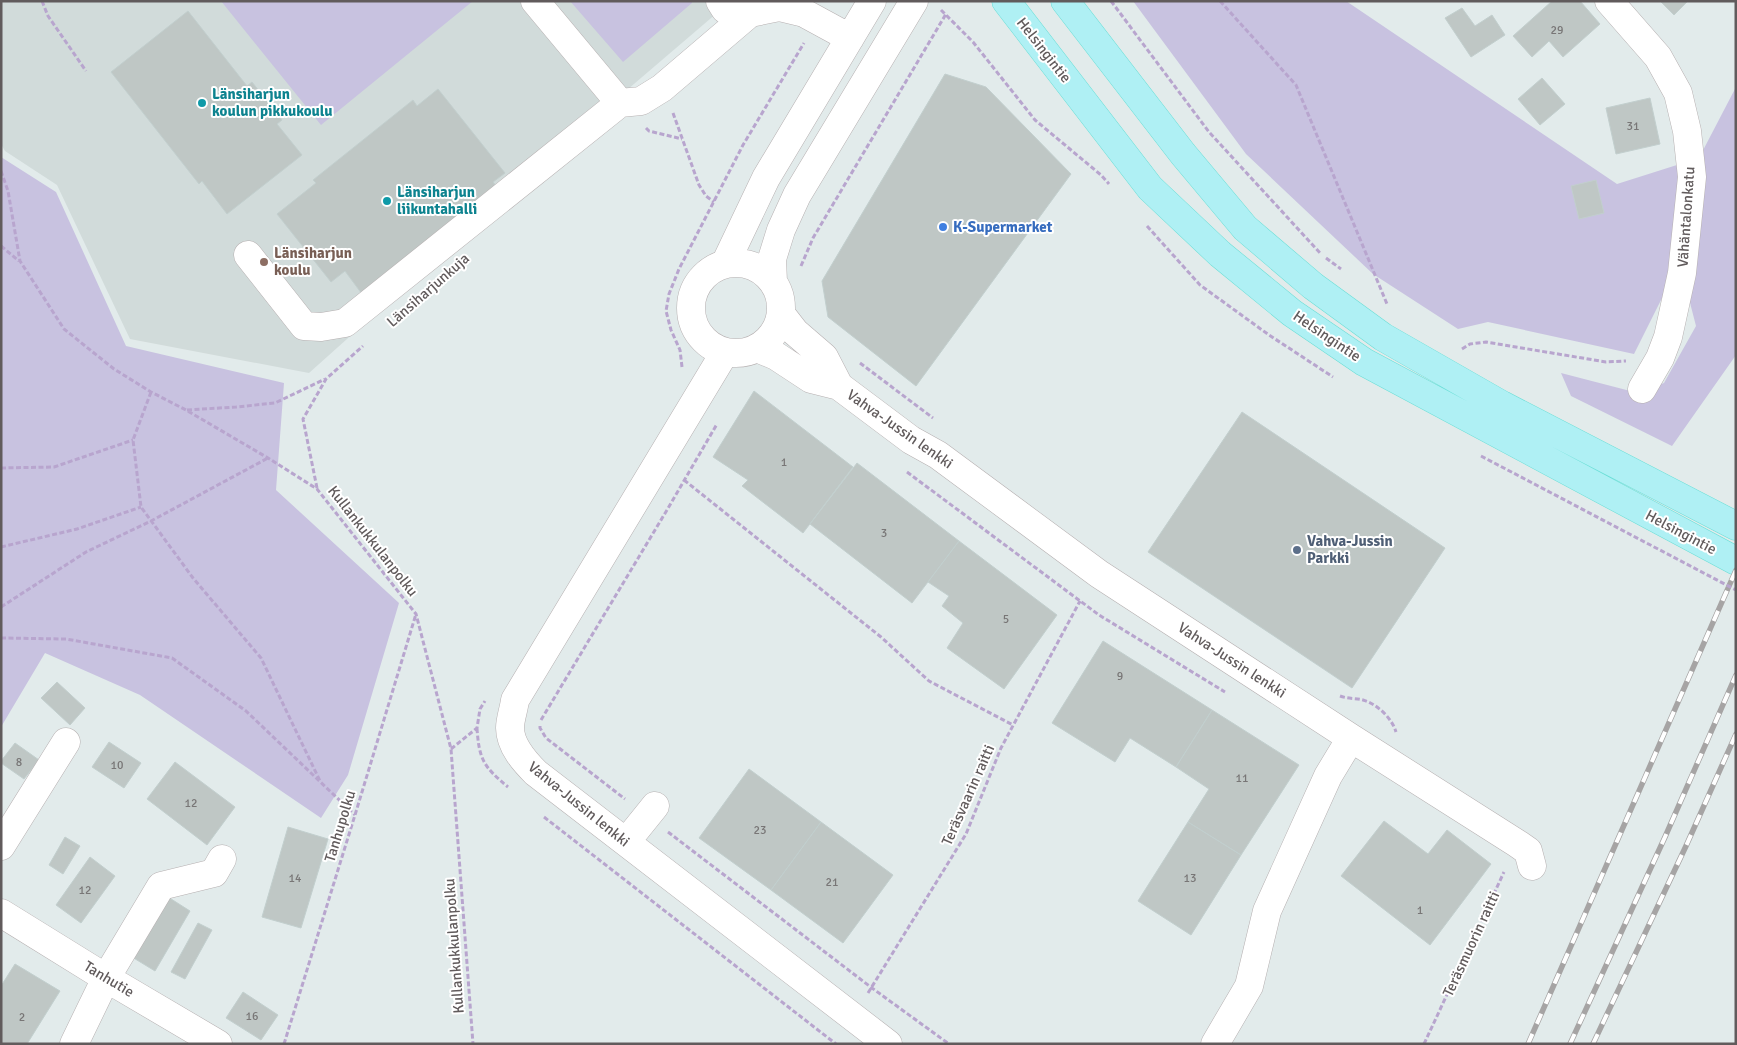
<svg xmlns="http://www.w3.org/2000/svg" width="1737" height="1045" font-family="Signika,sans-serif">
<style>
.education{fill:#d1dbda}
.green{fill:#c8c2e0}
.building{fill:#bfc7c5;stroke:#c2cfce}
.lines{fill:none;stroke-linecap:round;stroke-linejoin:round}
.minor-casing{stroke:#b6b0b1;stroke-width:29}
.major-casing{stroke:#69ded6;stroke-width:29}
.path{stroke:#b8a5ce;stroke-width:3;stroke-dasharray:5 2.5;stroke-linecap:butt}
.minor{stroke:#fff;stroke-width:28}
.major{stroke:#aff0f4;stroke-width:28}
.rail-casing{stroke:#a6a4a4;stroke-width:5.5}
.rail{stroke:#fff;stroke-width:4;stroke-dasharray:11;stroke-linecap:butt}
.path-bridge{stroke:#b8a5ce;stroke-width:3;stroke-dasharray:5 2.5;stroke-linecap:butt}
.culture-dot{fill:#0f9aa8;stroke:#fff;stroke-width:2}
.shop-dot{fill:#3f7fe0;stroke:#fff;stroke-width:2}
.education-dot{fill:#8d6e63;stroke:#fff;stroke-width:2}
.service-dot{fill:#5c6f8a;stroke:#fff;stroke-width:2}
.labels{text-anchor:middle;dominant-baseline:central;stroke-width:4;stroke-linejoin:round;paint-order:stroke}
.number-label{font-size:12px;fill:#787676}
.street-label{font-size:15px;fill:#615b5c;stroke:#fff}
.culture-label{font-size:15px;font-weight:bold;fill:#0d838f;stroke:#fff;text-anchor:start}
.shop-label{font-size:15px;font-weight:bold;fill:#366cbe;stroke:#fff;text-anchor:start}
.education-label{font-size:15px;font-weight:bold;fill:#785e54;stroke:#fff;text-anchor:start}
.service-label{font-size:15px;font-weight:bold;fill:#4e5e75;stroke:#fff;text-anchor:start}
</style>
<rect width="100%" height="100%" fill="#e2ebeb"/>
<path class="education" d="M1 1H731L593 119 309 373 130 339 57 185 5 151 1 144Z"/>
<path class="green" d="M221 1H473L321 125Z
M570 1H692V3L623 62Z
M1133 1H1346L1617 184 1699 158 1736 87V355L1672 446 1571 396 1561 373 1638 393 1664 383 1696 326 1687 291 1672 278 1634 354 1488 322 1458 329 1373 274 1246 154Z
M1 157 56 192 126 346 284 383 276 490 399 603 348 775 321 818 140 695 45 653 1 727Z"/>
<path class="building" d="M1552 1H1580L1600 24 1563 57 1549 41 1532 57 1513 36Z
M1660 1H1688L1674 15Z
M1462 8 1475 26 1492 15 1505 35 1471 57 1445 18Z
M188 11 247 86 252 82 282 120 277 124 302 155 227 214 202 181 199 184 111 72Z
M945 74 986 87 1071 174 916 386 828 317 822 281Z
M1542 78 1565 104 1540 125 1518 99Z
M438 89 505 173 493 182 497 187 362 294 345 271 331 282 277 214 316 183 313 180 413 100 417 106Z
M1650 98 1660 144 1616 154 1606 108Z
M1596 180 1604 213 1579 219 1571 186Z
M754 391 853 467 803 533 742 486 748 480 713 457Z
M1242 412 1445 548 1352 688 1148 552Z
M857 463 959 541 912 603 810 524Z
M959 541 1057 615 1004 689 947 648 963 623 942 606 949 596 928 582Z
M1103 641 1212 710 1176 767 1130 738 1115 762 1052 723Z
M57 682 85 708 70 725 41 698Z
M1212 710 1299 765 1241 855 1188 822 1209 789 1176 767Z
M109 742 141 763 124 788 92 767Z
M15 743 39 760 24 779 1 763V761Z
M175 762 235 807 207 845 147 799Z
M749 769 821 822 771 890 699 838Z
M1384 821 1428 854 1447 830 1491 864 1430 945 1341 876Z
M821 822 893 875 843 943 771 890Z
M1188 822 1241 855 1191 935 1138 901Z
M288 827 328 839 301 928 262 917Z
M65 837 80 846 63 874 49 865Z
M90 857 115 876 81 923 56 905Z
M168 897 190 911 155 971 132 957Z
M198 923 212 930 185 979 171 972Z
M15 964 60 991 27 1044H1V986Z
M243 992 278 1015 261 1040 226 1018Z"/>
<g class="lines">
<defs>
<path id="minor" d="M535 1 620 103
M720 1 725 9 750 13
M1609 1 1658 57 1678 93 1687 131 1692 177 1682 273 1668 337 1660 358 1642 389
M620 103 641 101 662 88 750 13 779 7 804 13 850 38
M248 255 304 326 321 327 345 323 620 103
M691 308a45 45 0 1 1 90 0a45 45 0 1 1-90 0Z
M725 264 766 178 872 1
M773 282 772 259 781 230 797 195 914 1
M781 314 795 332 824 357 839 386
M757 348 776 356 811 379 839 386 911 440 938 455 1099 574 1351 738 1518 844 1528 851 1532 866
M725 352 515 700C514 709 510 719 510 728 510 746 525 762 536 773L888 1044
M626 842 655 806
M1 846 66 742
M1 913 106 978 218 1044
M74 1044 106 978 161 886 214 873 222 859
M1215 1044 1249 986 1267 911 1328 776 1351 738"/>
<path id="major" d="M1006 1 1150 188 1220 254 1292 313 1364 362 1736 561
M1065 1 1183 154 1245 228 1313 286 1383 337 1502 405 1736 526"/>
</defs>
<use href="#minor" class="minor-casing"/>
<use href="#major" class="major-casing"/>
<path class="path" d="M42 1 48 16 86 71
M1111 1 1209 132 1321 254
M1220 1 1296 85 1387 304
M941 10 973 42 1035 120 1101 175 1109 184
M673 113 699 185 706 196 714 202
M646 128 649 131 682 139
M1 171 8 191 20 261 64 329 114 369 151 392 186 410 268 458 317 489 416 614 451 749 473 1044
M1147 226 1200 285 1269 335 1333 377
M1 246 19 261
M1326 258 1341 269
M801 266 813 238 946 14
M1462 349 1470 344 1486 342 1606 362 1626 361
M860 363 933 418
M682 367 680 350 671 330 666 311 669 294 679 269 743 145 804 43
M151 392 133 440 141 507 193 578 261 658 320 781
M187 410 236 407 275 403 325 379
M1 468 54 467 133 440
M907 472 1099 615 1225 692
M684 480 881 637 929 681 1013 725
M317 488 303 419 326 379 363 346
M1 547 77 529 141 507
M1 607 86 552 151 521 268 458
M1 638 66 639 172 658 246 711 355 815
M1340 696C1348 699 1356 698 1363 700 1377 704 1392 718 1396 732
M541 720 667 510 717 424
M540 726V728L546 738 625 799
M477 728C479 760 484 767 508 787
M451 749 477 728 480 709 485 701
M544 817 836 1044
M668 832 872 988 949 1044
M868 993 966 834 1001 748 1080 601
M284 1044 355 815 416 614
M1424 1044 1504 872"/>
<use href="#minor" class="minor"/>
<use href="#major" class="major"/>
<defs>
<path id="rail" d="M1528 1044 1736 570
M1570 1044 1665 837 1736 675
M1593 1044 1686 846 1736 734"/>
</defs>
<use href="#rail" class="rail-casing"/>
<use href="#rail" class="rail"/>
<path class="path-bridge" d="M1481 456 1736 590"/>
</g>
<g class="culture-dot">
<circle cx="202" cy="103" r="5"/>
<circle cx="387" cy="201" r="5"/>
</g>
<circle class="shop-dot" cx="943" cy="227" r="5"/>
<circle class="education-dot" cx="264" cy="262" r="5"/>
<circle class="service-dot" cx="1297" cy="550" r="5"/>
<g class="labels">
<g class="number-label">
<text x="1557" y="30">29</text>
<text x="1633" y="126">31</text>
<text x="784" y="462">1</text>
<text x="884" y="533">3</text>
<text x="1006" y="619">5</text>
<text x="1120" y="676">9</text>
<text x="19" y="762">8</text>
<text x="117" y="765">10</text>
<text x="1242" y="778">11</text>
<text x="191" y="803">12</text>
<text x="760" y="830">23</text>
<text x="295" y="878">14</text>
<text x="1190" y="878">13</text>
<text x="832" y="882">21</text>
<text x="85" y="890">12</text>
<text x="1420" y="910">1</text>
<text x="252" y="1016">16</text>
<text x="22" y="1017">2</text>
</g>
<g class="street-label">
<text transform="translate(1044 50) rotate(52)">Helsingintie</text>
<text transform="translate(1686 217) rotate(-86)">Vähäntalonkatu</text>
<text transform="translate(428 290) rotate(-41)">Länsiharjunkuja</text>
<text transform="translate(1327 336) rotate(34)">Helsingintie</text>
<text transform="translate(900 429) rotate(35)">Vahva-Jussin lenkki</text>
<text transform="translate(1681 532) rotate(28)">Helsingintie</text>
<text transform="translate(373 541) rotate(52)">Kullankukkulanpolku</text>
<text transform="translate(1232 660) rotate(33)">Vahva-Jussin lenkki</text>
<text transform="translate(968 795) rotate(-66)">Teräsvaarin raitti</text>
<text transform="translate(579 804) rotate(39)">Vahva-Jussin lenkki</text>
<text transform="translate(340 826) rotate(-73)">Tanhupolku</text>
<text transform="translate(1471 944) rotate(-65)">Teräsmuorin raitti</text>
<text transform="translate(454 946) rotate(-94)">Kullankukkulanpolku</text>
<text transform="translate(109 979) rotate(31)">Tanhutie</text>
</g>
<g class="culture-label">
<text x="212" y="94">Länsiharjun<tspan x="212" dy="17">koulun pikkukoulu</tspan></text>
<text x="397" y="192">Länsiharjun<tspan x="397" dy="17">liikuntahalli</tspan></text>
</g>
<g class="shop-label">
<text x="953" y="227">K-Supermarket</text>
</g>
<g class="education-label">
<text x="274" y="253">Länsiharjun<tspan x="274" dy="17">koulu</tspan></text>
</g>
<g class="service-label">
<text x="1307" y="541">Vahva-Jussin<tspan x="1307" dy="17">Parkki</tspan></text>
</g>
</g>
<rect width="1737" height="1045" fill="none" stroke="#615b5c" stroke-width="5"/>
</svg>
